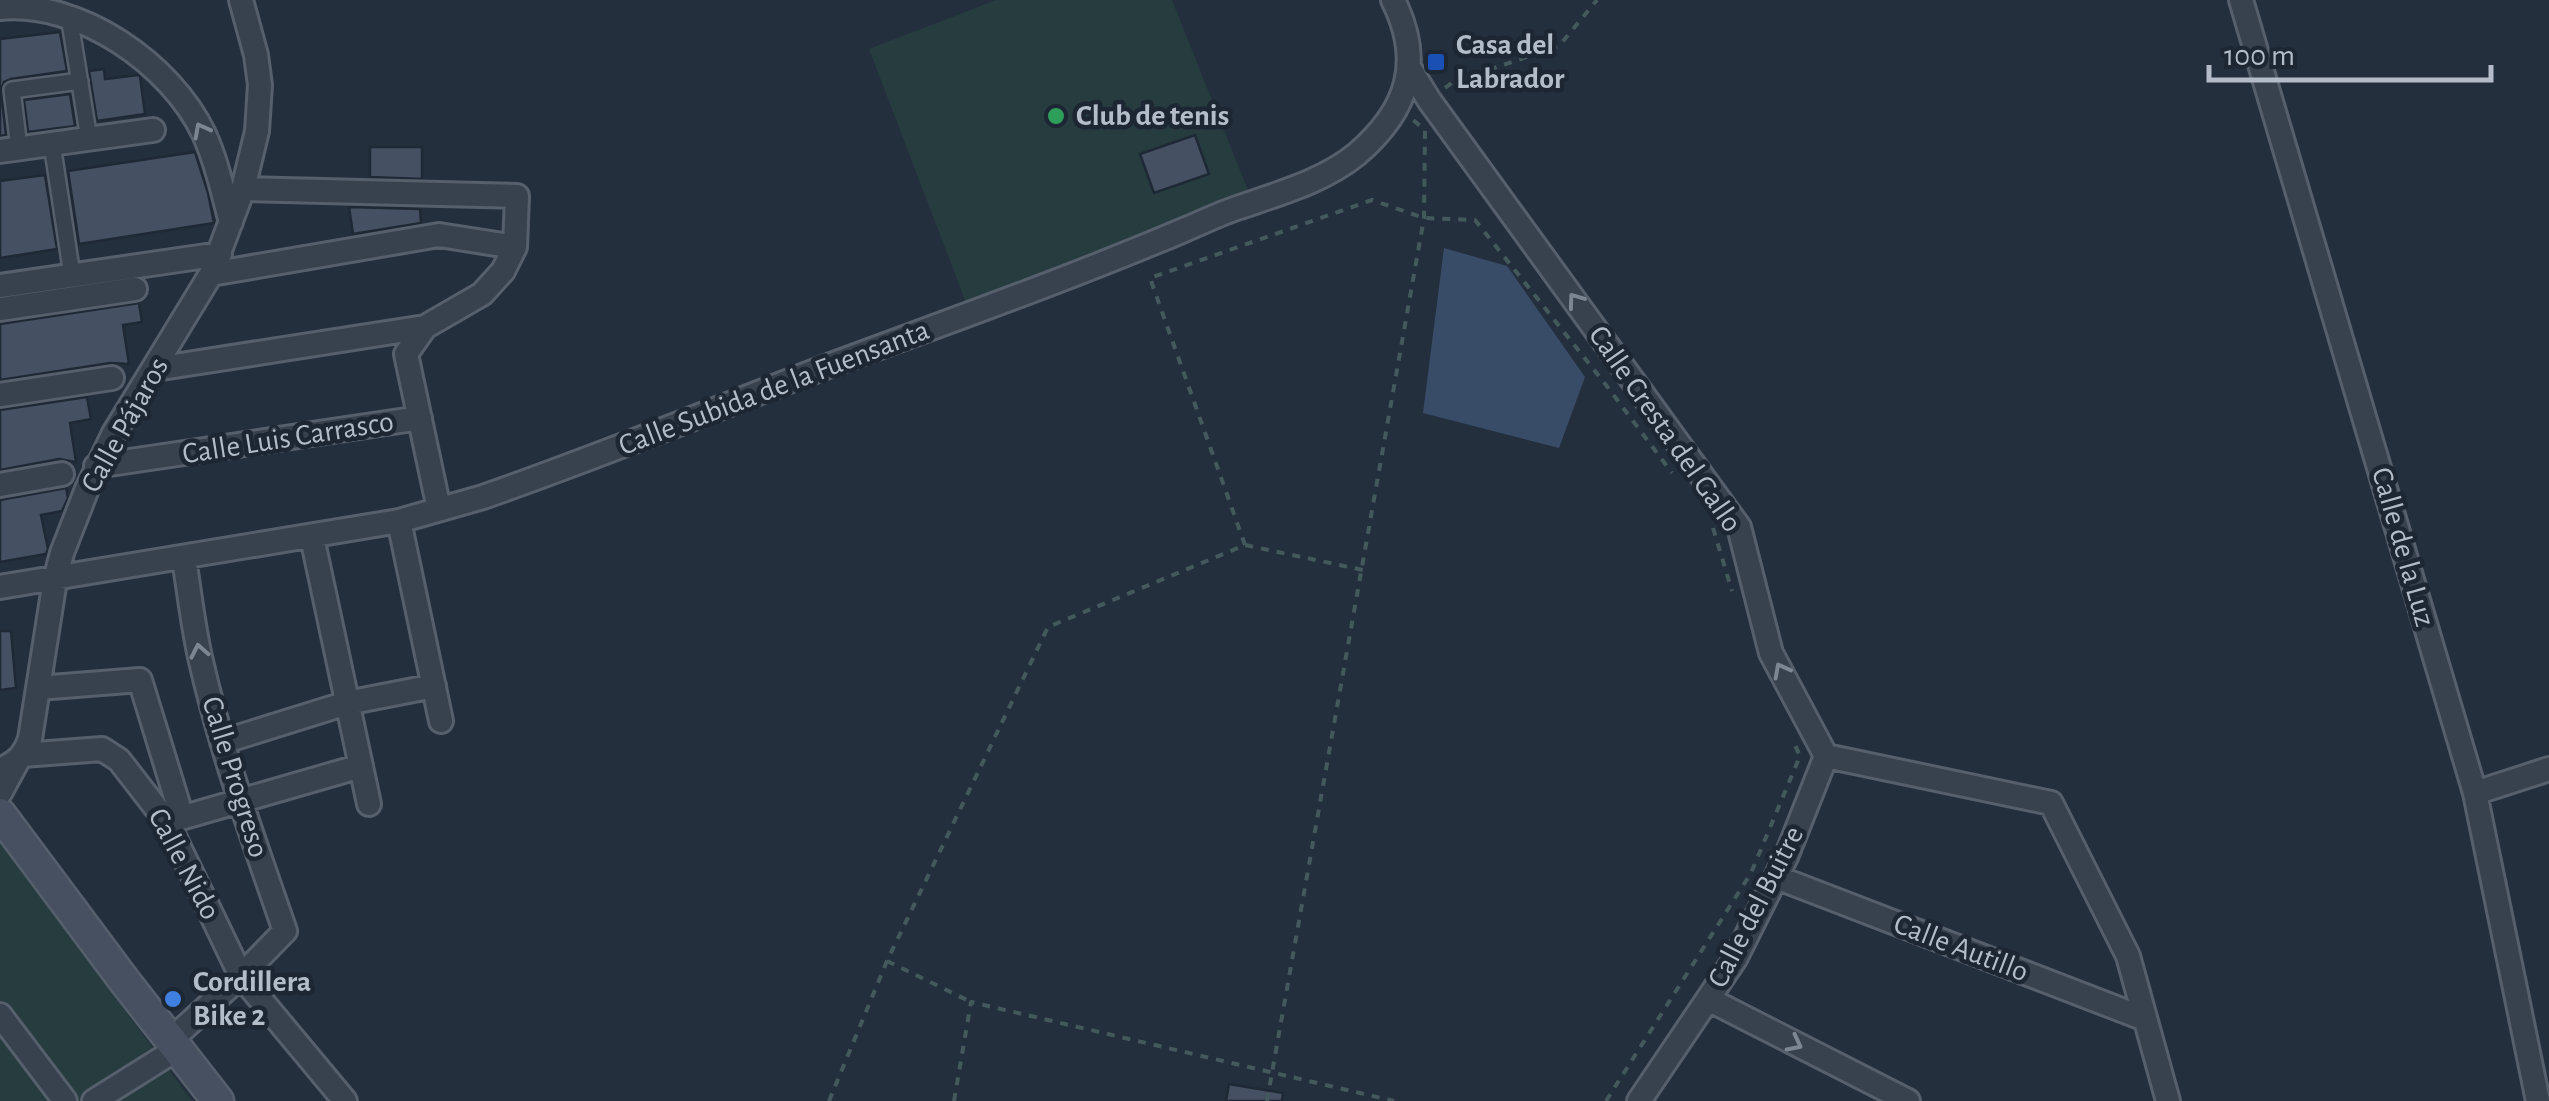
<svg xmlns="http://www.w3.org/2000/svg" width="2549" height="1101" font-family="'Alegreya Sans',sans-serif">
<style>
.green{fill:#263c3f}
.water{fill:#394c67}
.building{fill:#455162;stroke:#1f2835;stroke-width:2.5}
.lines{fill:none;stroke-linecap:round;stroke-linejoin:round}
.pedestrian-casing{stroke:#565f6c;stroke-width:20}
.minor-casing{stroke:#565f6c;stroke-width:28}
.secondary-casing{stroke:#565f6c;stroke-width:35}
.path{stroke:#44595c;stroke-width:4;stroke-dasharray:8 8;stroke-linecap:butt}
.pedestrian{stroke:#38414e;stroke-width:15}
.minor{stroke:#38414e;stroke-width:22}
.secondary{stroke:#465061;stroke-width:30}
.oneway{stroke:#7c8592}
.transit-dot{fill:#1a4fb4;stroke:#1d2633;stroke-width:4}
.leisure-dot{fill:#2e9e5b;stroke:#1d2633;stroke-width:4}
.shop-dot{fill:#3f7fe0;stroke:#1d2633;stroke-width:4}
.labels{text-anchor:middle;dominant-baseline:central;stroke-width:9;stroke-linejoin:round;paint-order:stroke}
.poi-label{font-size:30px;font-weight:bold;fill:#b4bcc9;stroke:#1d2633;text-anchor:start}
.street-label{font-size:30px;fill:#b4bcc9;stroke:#1d2633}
</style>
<rect width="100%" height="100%" fill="#242f3e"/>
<path class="green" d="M996 0H1172L1253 203 970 313 869 49Z
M0 837 21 870 192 1101H0Z"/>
<path class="water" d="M1444 248 1507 266 1585 377 1559 448 1423 413Z"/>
<path class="building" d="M60 32 67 71 11 79 4 82 1 91 6 135 0 136V39Z
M104 69 105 79 138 75 140 76 145 114 97 121 89 71Z
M70 94 75 126 28 132 24 100Z
M1195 135 1209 174 1154 193 1140 154Z
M370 147H422V179L370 177Z
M195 152 208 193 214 223 79 244 68 171Z
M45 175 57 249 0 258V181Z
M349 207 420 209 421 223 353 234Z
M139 303 142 322 123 325 129 364 110 363 0 380V324Z
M87 397 91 419 70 423 76 462 59 459 0 470V410Z
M66 488 68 498 62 511 41 515 48 549 46 554 0 562V500Z
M0 631H11L16 688 0 690Z
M1229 1084 1283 1093 1282 1101H1226Z"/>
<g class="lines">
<defs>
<path id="pedestrian" d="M69 16 89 139
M52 144 72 275
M19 148 12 90 80 81"/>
<path id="minor" d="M2241 0 2475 793 2538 1101
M0 8C79 0 171 64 204 134 217 162 223 193 231 222
M1410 69 1429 100 1739 527 1771 653 1826 756
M0 151 153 130
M243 189 517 196 515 247 503 271 482 294 425 327 406 354 439 509
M211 274 439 235 515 247
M0 286 220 254
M0 309 135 289
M155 369 425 327
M0 395 112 378
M96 466 420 418
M0 485 62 474
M399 521 441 721
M312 537 369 804
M0 587 399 521 483 497C598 457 710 411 823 368 944 323 1066 280 1184 230 1203 222 1221 213 1240 207 1280 193 1324 181 1357 154 1408 110 1424 62 1393 0
M38 688 140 680 178 804 167 822
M222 742 347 703 434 686
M23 755 102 749 119 760 167 822 241 976 345 1101
M1826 756 2051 803 2128 956 2168 1101
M0 770C16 763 24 756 30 739L55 580 62 553 87 489 114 433 211 274 243 189 257 131 260 85 256 55 241 0
M0 793 18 760
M2475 793 2549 769
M167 822 361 766
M1776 877 2145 1019
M1708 999 1908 1101
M0 1015 65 1101
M170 1041 241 976 285 931C254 841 221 751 200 657 193 625 189 591 184 558
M94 1101 177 1049
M1639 1101 1735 959 1786 857 1826 756"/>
<path id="secondary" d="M0 814 123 979 218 1101"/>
</defs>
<use href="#pedestrian" class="pedestrian-casing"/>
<use href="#minor" class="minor-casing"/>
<use href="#secondary" class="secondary-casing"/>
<path class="path" d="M1445 88 1453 82 1559 46 1597 0
M1713 528 1732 591
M1245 545 1150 278 1372 200 1424 218 1475 220 1606 385 1672 473
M887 961 971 1002
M829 1101 887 961 1048 627 1245 545 1363 570
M954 1101 971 1002 1394 1101
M1267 1101 1424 218 1425 130 1412 119
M1606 1101 1751 873 1800 756 1794 743"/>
<use href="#pedestrian" class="pedestrian"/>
<use href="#minor" class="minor"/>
<use href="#secondary" class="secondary"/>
</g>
<defs><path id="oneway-chevron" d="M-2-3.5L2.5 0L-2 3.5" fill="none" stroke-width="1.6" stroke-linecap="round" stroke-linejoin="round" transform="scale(2.5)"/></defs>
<g class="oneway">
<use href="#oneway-chevron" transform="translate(201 130) rotate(-118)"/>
<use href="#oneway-chevron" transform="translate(1575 300) rotate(-126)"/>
<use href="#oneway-chevron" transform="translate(199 651) rotate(-101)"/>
<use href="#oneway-chevron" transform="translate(1781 670) rotate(-118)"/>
<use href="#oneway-chevron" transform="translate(1795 1044) rotate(27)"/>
</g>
<rect class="transit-dot" x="1426" y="52" width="20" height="20" rx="5"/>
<circle class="leisure-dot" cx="1056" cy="116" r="10"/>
<circle class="shop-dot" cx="173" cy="999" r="10"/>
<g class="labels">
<g class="poi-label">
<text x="1456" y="45">Casa del<tspan x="1456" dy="34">Labrador</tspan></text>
<text x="1076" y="116">Club de tenis</text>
<text x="193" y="982">Cordillera<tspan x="193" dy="34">Bike 2</tspan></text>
</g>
<g class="street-label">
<text transform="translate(774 388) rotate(-21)">Calle Subida de la Fuensanta</text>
<text transform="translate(125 425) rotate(-61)">Calle Pájaros</text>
<text transform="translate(1665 429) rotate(55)">Calle Cresta del Gallo</text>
<text transform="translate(288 438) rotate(-9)">Calle Luis Carrasco</text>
<text transform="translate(2403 547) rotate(74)">Calle de la Luz</text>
<text transform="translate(235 777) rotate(73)">Calle Progreso</text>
<text transform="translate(184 864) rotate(62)">Calle Nido</text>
<text transform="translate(1756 907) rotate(-63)">Calle del Buitre</text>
<text transform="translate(1961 948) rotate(21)">Calle Autillo</text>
</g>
</g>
<path d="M2209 65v15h282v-15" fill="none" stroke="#b4bcc9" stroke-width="5"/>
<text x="2224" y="65" font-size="30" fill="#b4bcc9" stroke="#1d2633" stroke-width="8" paint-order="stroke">100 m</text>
</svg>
